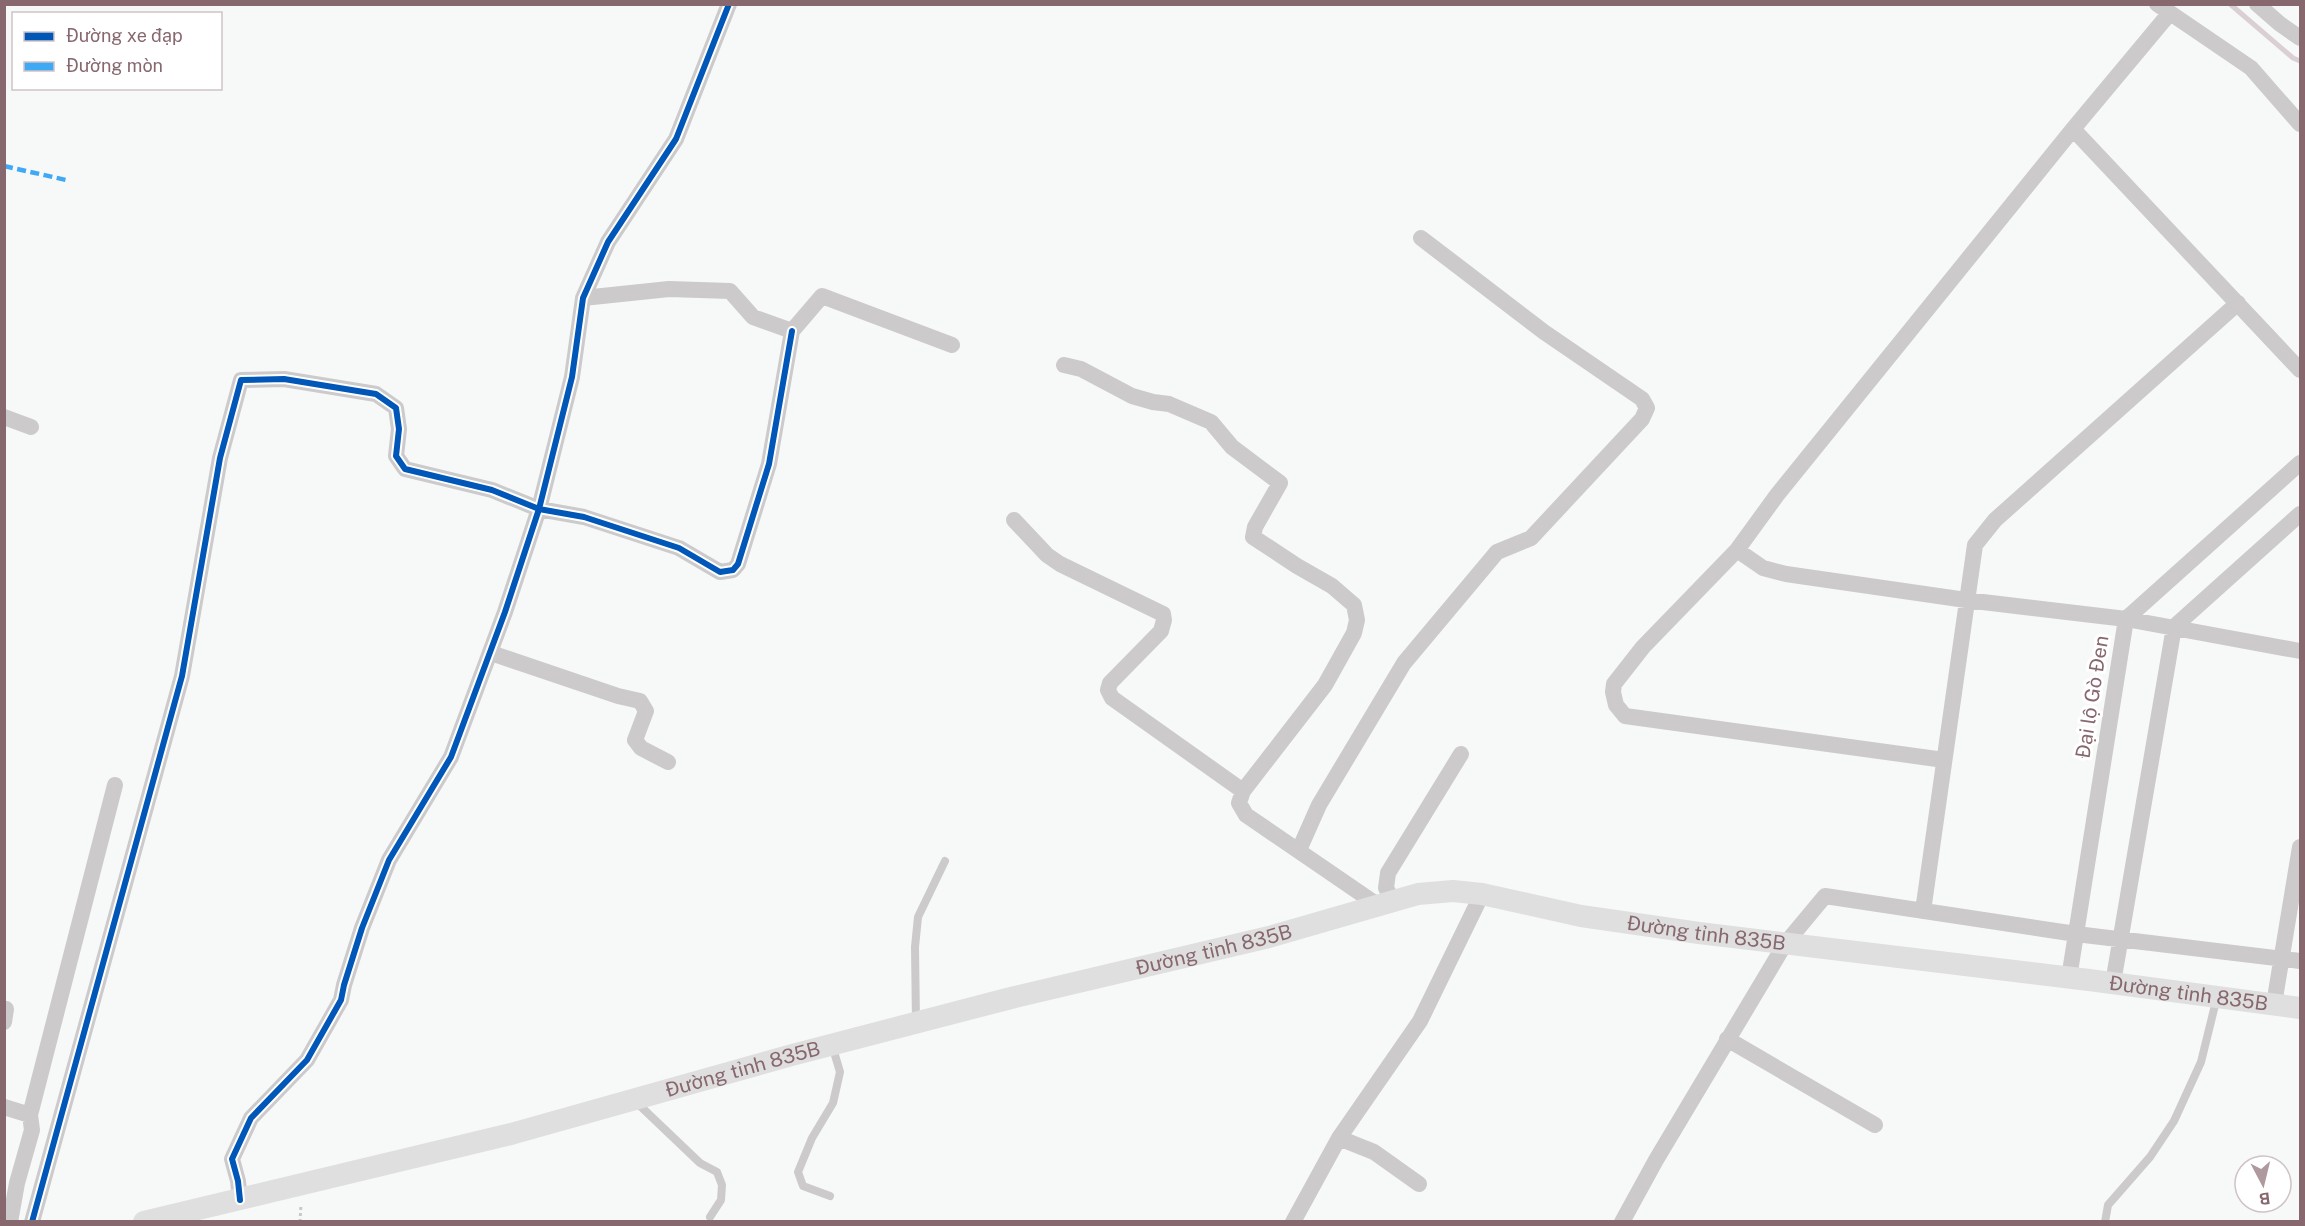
<svg xmlns="http://www.w3.org/2000/svg" width="2305" height="1226" font-family="'Public Sans',sans-serif">
<style>
.lines{fill:none;stroke-linecap:round;stroke-linejoin:round}
.stream{stroke:#dacfd4;stroke-width:5}
.path{stroke:#cac8c8;stroke-width:3;stroke-dasharray:3 3;stroke-linecap:butt}
.lane{stroke:#cccacb;stroke-width:8}
.street{stroke:#cccacb;stroke-width:16}
.secondary{stroke:#e0dfdf;stroke-width:22}
.quiet{stroke:#3fa9f5;stroke-width:4.5;stroke-dasharray:9 4.5;stroke-linecap:butt}
.cycleway-casing{stroke:#fff;stroke-width:10}
.cycleway{stroke:#0057b8;stroke-width:6}
.labels{text-anchor:middle;dominant-baseline:central;stroke-width:6;stroke-linejoin:round;paint-order:stroke}
.street-label{font-size:20px;fill:#87686e;stroke:#fff}
</style>
<rect width="100%" height="100%" fill="#f7f8f8"/>
<g class="lines">
<path class="stream" d="M2230 4 2293 58 2300 61"/>
<path class="path" d="M300 1222 301 1204"/>
<path class="lane" d="M916 1023 915 947 918 917 945 861
M636 1102 700 1163 717 1172 722 1185 721 1200 710 1217
M830 1196 803 1186 798 1172 812 1138 833 1103 840 1072 832 1045
M2105 1222 2108 1205 2150 1157 2174 1121 2201 1062 2217 997"/>
<path class="street" d="M2157 4 2251 68 2300 124
M2257 4 2280 24 2300 38
M2073 129 2300 370
M583 298 669 289 730 291 753 317 792 331 822 296 952 345
M1064 365 1081 369 1132 396 1153 402 1169 404 1211 422 1232 447 1280 483 1255 527 1253 537 1297 566 1332 586 1354 605 1357 620 1354 633 1325 685 1243 791 1239 803 1246 815 1379 906
M4 417 31 427
M1014 520 1047 555 1060 564 1163 614 1164 620 1161 631 1110 683 1108 690 1112 698 1243 791
M1737 550 1763 568 1786 574 1966 600 2126 619 2300 651
M491 653 618 696 640 701 646 711 635 740 641 748 668 762
M1944 760 1625 716 1616 705 1613 692 1614 684 1643 647 1737 550 1777 495 2073 129 2169 14
M1299 850 1319 805 1404 663 1497 552 1531 538 1642 419 1647 408 1642 399 1544 332 1421 238
M1393 901 1386 888 1388 873 1461 754
M1923 911 1975 545 1995 520 2238 303
M2069 978 2126 619 2300 463
M2113 983 2174 627 2300 514
M2274 1004 2300 847
M4 1022 6 1009
M1727 1039 1875 1125
M4 1107 30 1115 32 1130 17 1183 10 1222
M30 1115 115 785
M1339 1138 1374 1152 1419 1184
M240 1200 238 1181 232 1159 251 1118 307 1060 341 1000 344 985 362 928 389 860 451 757 505 612 539 509 572 377 583 298 608 242 676 139 729 4
M32 1222 182 676 220 458 241 380 284 379 376 394 396 408 399 429 396 456 405 469 492 490 539 509 584 517 679 548 720 572 733 570 738 564 769 464 792 331
M1293 1222 1339 1138 1420 1021 1482 894
M1622 1222 1656 1160 1785 944 1825 896 2076 934 2300 961"/>
<path class="secondary" id="s1" d="M144 1222 511 1134 792 1055 1011 998 1269 937 1418 894 1453 891 1482 894 1581 916 1699 933 2089 980 2300 1008"/>
<path class="quiet" d="M4 166 66 180"/>
<defs>
<path id="cycleway" d="M240 1200 238 1181 232 1159 251 1118 307 1060 341 1000 344 985 362 928 389 860 451 757 505 612 539 509 572 377 583 298 608 242 676 139 729 4
M32 1222 182 676 220 458 241 380 284 379 376 394 396 408 399 429 396 456 405 469 492 490 539 509 584 517 679 548 720 572 733 570 738 564 769 464 792 331"/>
</defs>
<use href="#cycleway" class="cycleway-casing"/>
<use href="#cycleway" class="cycleway"/>
</g>
<g class="labels">
<g class="street-label">
<text transform="translate(2092 697) rotate(-81)">Đại lộ Gò Đen</text>
<text stroke="none"><textPath href="#s1" startOffset="1608">Đường tỉnh 835B</textPath></text>
<text stroke="none"><textPath href="#s1" startOffset="1104">Đường tỉnh 835B</textPath></text>
<text stroke="none"><textPath href="#s1" startOffset="2094">Đường tỉnh 835B</textPath></text>
<text stroke="none"><textPath href="#s1" startOffset="618">Đường tỉnh 835B</textPath></text>
</g>
</g>
<rect width="2305" height="1226" fill="none" stroke="#87686e" stroke-width="12"/>
<rect x="12" y="12" width="210" height="78" fill="#ffffff" stroke="#cfc3c5" stroke-width="1.5"/>
<rect x="24" y="32" width="30" height="9" fill="#0057b8" stroke="#cfc3c5" stroke-width="1.5"/>
<text x="66" y="42" font-size="18" fill="#87686e">Đường xe đạp</text>
<rect x="24" y="62" width="30" height="9" fill="#3fa9f5" stroke="#cfc3c5" stroke-width="1.5"/>
<text x="66" y="72" font-size="18" fill="#87686e">Đường mòn</text>
<g transform="translate(2263 1184) rotate(173)"><circle r="28" fill="#ffffff" stroke="#cfc3c5" stroke-width="1.5"/>
<path d="M0-4.5L10 22L0 15L-10 22Z" fill="#ae9a9e"/>
<text y="-9" font-size="16" font-weight="bold" text-anchor="middle" fill="#87686e">B</text>
</g>
</svg>
